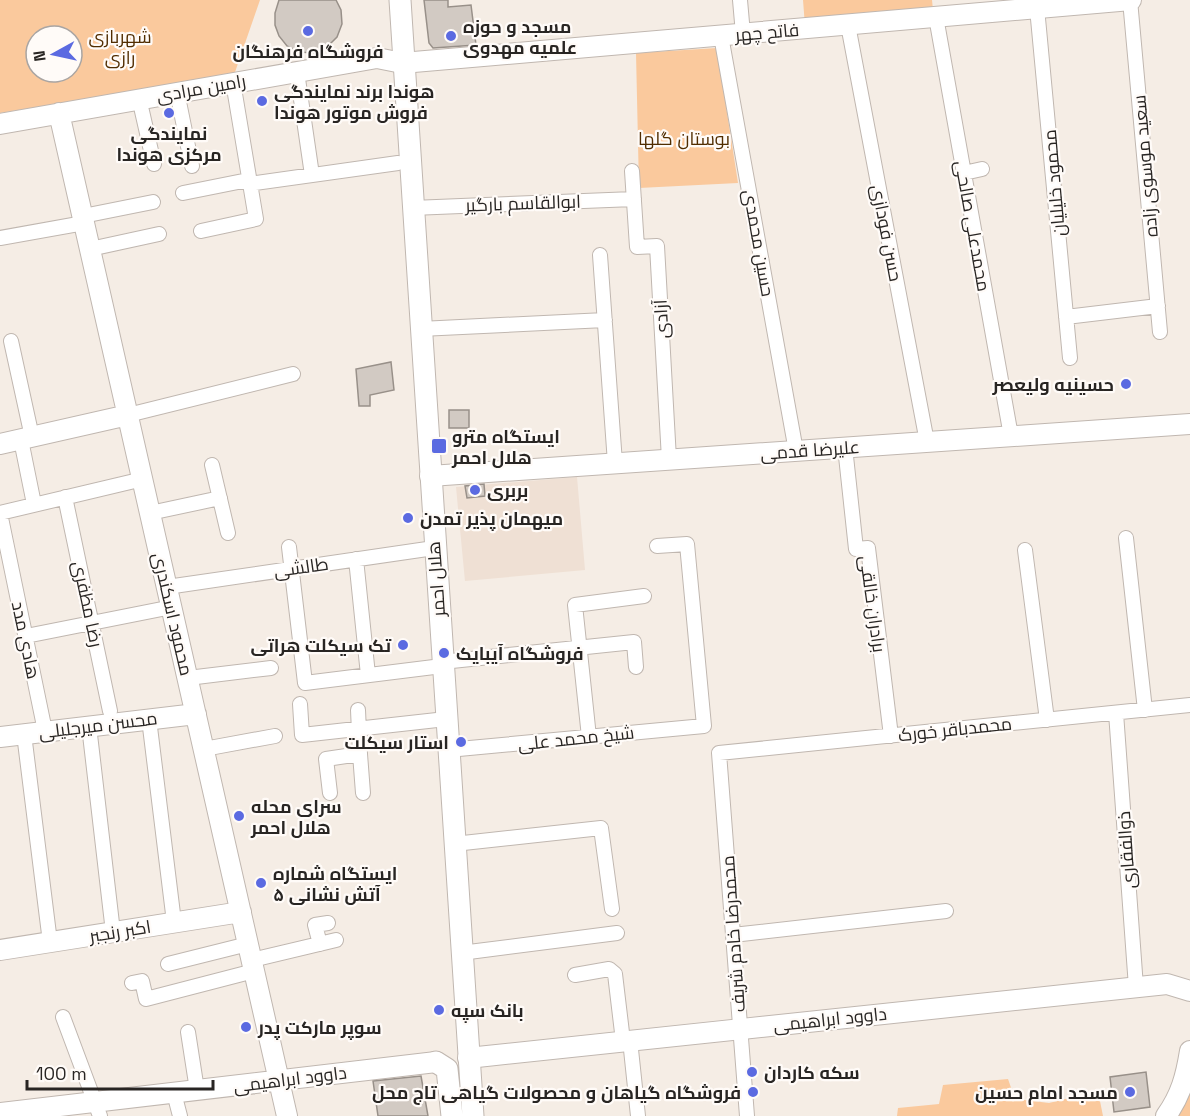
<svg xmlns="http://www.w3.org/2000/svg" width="1190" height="1116" font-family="'Space Grotesk',Cairo,sans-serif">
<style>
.built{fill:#efe0d4}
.green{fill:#fac99d;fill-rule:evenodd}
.building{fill:#d2cac3;stroke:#989089;stroke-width:1.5}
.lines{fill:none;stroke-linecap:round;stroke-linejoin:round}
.street-casing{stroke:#c0b7b0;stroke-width:16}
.secondary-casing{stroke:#c0b7b0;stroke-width:22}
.primary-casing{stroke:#c0b7b0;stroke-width:23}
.street{stroke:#fff;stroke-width:14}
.secondary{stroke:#fff;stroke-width:20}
.primary{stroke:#fff;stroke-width:21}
.poi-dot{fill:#5b6ae1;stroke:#fffbf8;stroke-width:2}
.labels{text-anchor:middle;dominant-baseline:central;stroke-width:4.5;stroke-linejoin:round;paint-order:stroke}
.poi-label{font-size:18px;font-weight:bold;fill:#282523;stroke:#fffbf8;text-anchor:start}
.street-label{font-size:18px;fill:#282523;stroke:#fffbf8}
.park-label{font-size:18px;fill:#512d00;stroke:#fffbf8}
</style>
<rect width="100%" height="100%" fill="#f5ede5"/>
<path class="built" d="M577 477 585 570 465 581 456 487Z"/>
<path class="green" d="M0 0H260L234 75 0 113ZM36 36H72V72H36Z
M803 0H932L933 10 805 26Z
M717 48 738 183 639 188 636 53Z
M1008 1079 1015 1099 1049 1103 1098 1091 1103 1116H897L898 1108 939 1104 943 1085Z
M1190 1083V1116H1174Z"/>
<path class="building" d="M279 0H336L341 10 342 24 337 37 327 47 314 53 299 52 287 46 279 36 275 25V13Z
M424 0H448V7L471 5 476 45 433 48 429 43Z
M391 362 394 390 370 395V406H359L356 369Z
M449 410H469V428H449Z
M484 484 485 496 467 498 465 486Z
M1146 1072 1150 1107 1114 1112 1110 1077Z
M421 1076 428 1116H378L373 1081Z"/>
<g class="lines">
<defs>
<path id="street" d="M740 0 743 34
M1130 0 1160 332
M1037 8 1070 358
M936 17 1011 436
M848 25 927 442
M721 36 796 451
M297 72 312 175
M177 92 192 166
M139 98 154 164
M632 171 637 247 657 246 669 459
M964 173 982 169
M249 184 398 163
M183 193 248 180
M412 208 634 199
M83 216 153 202
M201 231 256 219 233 82
M0 238 84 223
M90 249 159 234
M600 255 615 463
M1066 317 1158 306
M420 329 605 320
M11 341 32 437
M128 415 293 374
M21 440 34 504
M845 447 856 549 868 548 891 736
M212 465 228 533
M65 497 110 711
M0 513 45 731
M0 513 143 479
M150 513 220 498
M1126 538 1145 710
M289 547 305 683 442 666
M1025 550 1047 720
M356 559 368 675
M167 587 434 548
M26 636 172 607
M442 662 634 642 636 667
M188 678 271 668
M300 704 302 735 446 719
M1116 713 1136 987
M149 719 174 922
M89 726 113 932
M24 734 50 942
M589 737 575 605 644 596
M204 749 275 736
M448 750 704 726 687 544 657 546
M360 754 363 793
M330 793 326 759 360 754 358 710
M454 844 601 828 612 909
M733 935 946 911
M320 944 315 925 328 923
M461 953 617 933
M252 960 336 940
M168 964 248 944
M575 975 609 969 615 974 623 1041
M132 983 142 981 146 999 254 971
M63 1017 100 1116
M188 1032 197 1090
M630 1040 638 1116
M174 1093 180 1116
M747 1116 719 753 1190 705"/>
<path id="secondary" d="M59 113 287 1116
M0 124 377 58 402 63 1131 0
M0 444 128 415
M430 476 1190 424
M0 737 196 714
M0 950 241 912
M468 1058 1167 984 1190 991
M0 1113 436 1062
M1166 1116C1181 1095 1186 1076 1190 1051"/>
<path id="primary" d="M400 0 473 1116
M436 1062 447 1069 452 1116"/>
</defs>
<use href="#street" class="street-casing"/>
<use href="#secondary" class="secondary-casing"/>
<use href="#primary" class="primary-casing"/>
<use href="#street" class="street"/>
<use href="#secondary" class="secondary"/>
<use href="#primary" class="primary"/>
</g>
<g class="poi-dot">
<circle cx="308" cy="31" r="6"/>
<circle cx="451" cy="36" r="6"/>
<circle cx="262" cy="101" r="6"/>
<circle cx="169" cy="113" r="6"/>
<circle cx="1126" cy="384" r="6"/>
<rect x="431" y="438" width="16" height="16" rx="3"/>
<circle cx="475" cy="490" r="6"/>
<circle cx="408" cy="518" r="6"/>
<circle cx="403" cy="645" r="6"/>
<circle cx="444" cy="653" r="6"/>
<circle cx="461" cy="742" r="6"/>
<circle cx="239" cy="816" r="6"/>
<circle cx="261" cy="883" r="6"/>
<circle cx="439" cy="1010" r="6"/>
<circle cx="246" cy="1027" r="6"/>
<circle cx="752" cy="1072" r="6"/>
<circle cx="753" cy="1092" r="6"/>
<circle cx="1130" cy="1092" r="6"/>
</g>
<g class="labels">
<g class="poi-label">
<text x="463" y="26">مسجد و حوزه<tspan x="463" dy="21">علمیه مهدوی</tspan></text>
<text x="308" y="51" text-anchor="middle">فروشگاه فرهنگان</text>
<text x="274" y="91">هوندا برند نمایندگی<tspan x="274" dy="21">فروش موتور هوندا</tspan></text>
<text x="169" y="133" text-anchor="middle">نمایندگی<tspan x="169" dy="21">مرکزی هوندا</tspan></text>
<text x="1114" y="384" text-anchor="end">حسینیه ولیعصر</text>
<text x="452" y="436">ایستگاه مترو<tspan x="452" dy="21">هلال احمر</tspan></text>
<text x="487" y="490">بربری</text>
<text x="420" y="518">میهمان پذیر تمدن</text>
<text x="391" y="645" text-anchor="end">تک سیکلت هراتی</text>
<text x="456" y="653">فروشگاه آیبایک</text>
<text x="449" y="742" text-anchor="end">استار سیکلت</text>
<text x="251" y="806">سرای محله<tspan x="251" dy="21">هلال احمر</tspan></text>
<text x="273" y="873">ایستگاه شماره<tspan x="273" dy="21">۵ آتش نشانی</tspan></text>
<text x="451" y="1010">بانک سپه</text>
<text x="258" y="1027">سوپر مارکت پدر</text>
<text x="764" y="1072">سکه کاردان</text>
<text x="741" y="1092" text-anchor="end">فروشگاه گیاهان و محصولات گیاهی تاج محل</text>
<text x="1118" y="1092" text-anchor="end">مسجد امام حسین</text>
</g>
<g class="street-label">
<text transform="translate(767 32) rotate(-5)">فاتح چهر</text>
<text transform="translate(201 88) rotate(-10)">رامین مرادی</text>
<text transform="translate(1145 166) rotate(-95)">سعید موسوی زاده</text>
<text transform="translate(1054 183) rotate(-95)">محمود خلیلیان</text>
<text transform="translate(523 203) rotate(-2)">ابوالقاسم بارگیر</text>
<text transform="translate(973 226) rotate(80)">محمدعلی صالحی</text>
<text transform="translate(887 233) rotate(79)">حسن فودازی</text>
<text transform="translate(759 243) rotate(80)">حسین محمدی</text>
<text transform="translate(661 319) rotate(-93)">آزادی</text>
<text transform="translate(810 450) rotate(-4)">علیرضا قدمی</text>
<text transform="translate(301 567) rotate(-8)">طالشی</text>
<text transform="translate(436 579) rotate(-94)">هلال احمر</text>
<text transform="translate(88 604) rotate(78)">رضا مظفری</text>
<text transform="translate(873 604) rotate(82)">برادران خالقی</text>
<text transform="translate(173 614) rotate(77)">محمود اسکندری</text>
<text transform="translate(26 640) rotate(78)">هادی مدد</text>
<text transform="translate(98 725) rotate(-7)">محسن میرجلیلی</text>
<text transform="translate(955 729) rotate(-6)">محمدباقر خورک</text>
<text transform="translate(576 738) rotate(-6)">شیخ محمد علی</text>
<text transform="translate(1126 850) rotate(-94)">ذوالفقاری</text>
<text transform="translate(120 931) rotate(-9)">اکبر رنجبر</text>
<text transform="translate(733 934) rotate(-94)">محمدرضا خادم شریف</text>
<text transform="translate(830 1019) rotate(-6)">داوود ابراهیمی</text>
<text transform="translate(290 1079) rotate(-7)">داوود ابراهیمی</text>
</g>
<g class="park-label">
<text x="120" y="36">شهربازی<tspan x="120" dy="21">رازی</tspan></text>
<text x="684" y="138">بوستان گلها</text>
</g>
</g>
<g transform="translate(54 54) rotate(262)"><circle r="28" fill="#fffbf8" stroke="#a9a5a3" stroke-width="1.5"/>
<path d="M0-4.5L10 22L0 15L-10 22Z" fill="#5b6ae1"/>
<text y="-9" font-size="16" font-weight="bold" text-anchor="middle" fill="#282523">N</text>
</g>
<path d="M27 1080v9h186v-9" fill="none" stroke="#282523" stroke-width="3"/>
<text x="36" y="1080" font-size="18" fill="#282523" stroke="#fffbf8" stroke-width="4.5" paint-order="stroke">100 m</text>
</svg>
